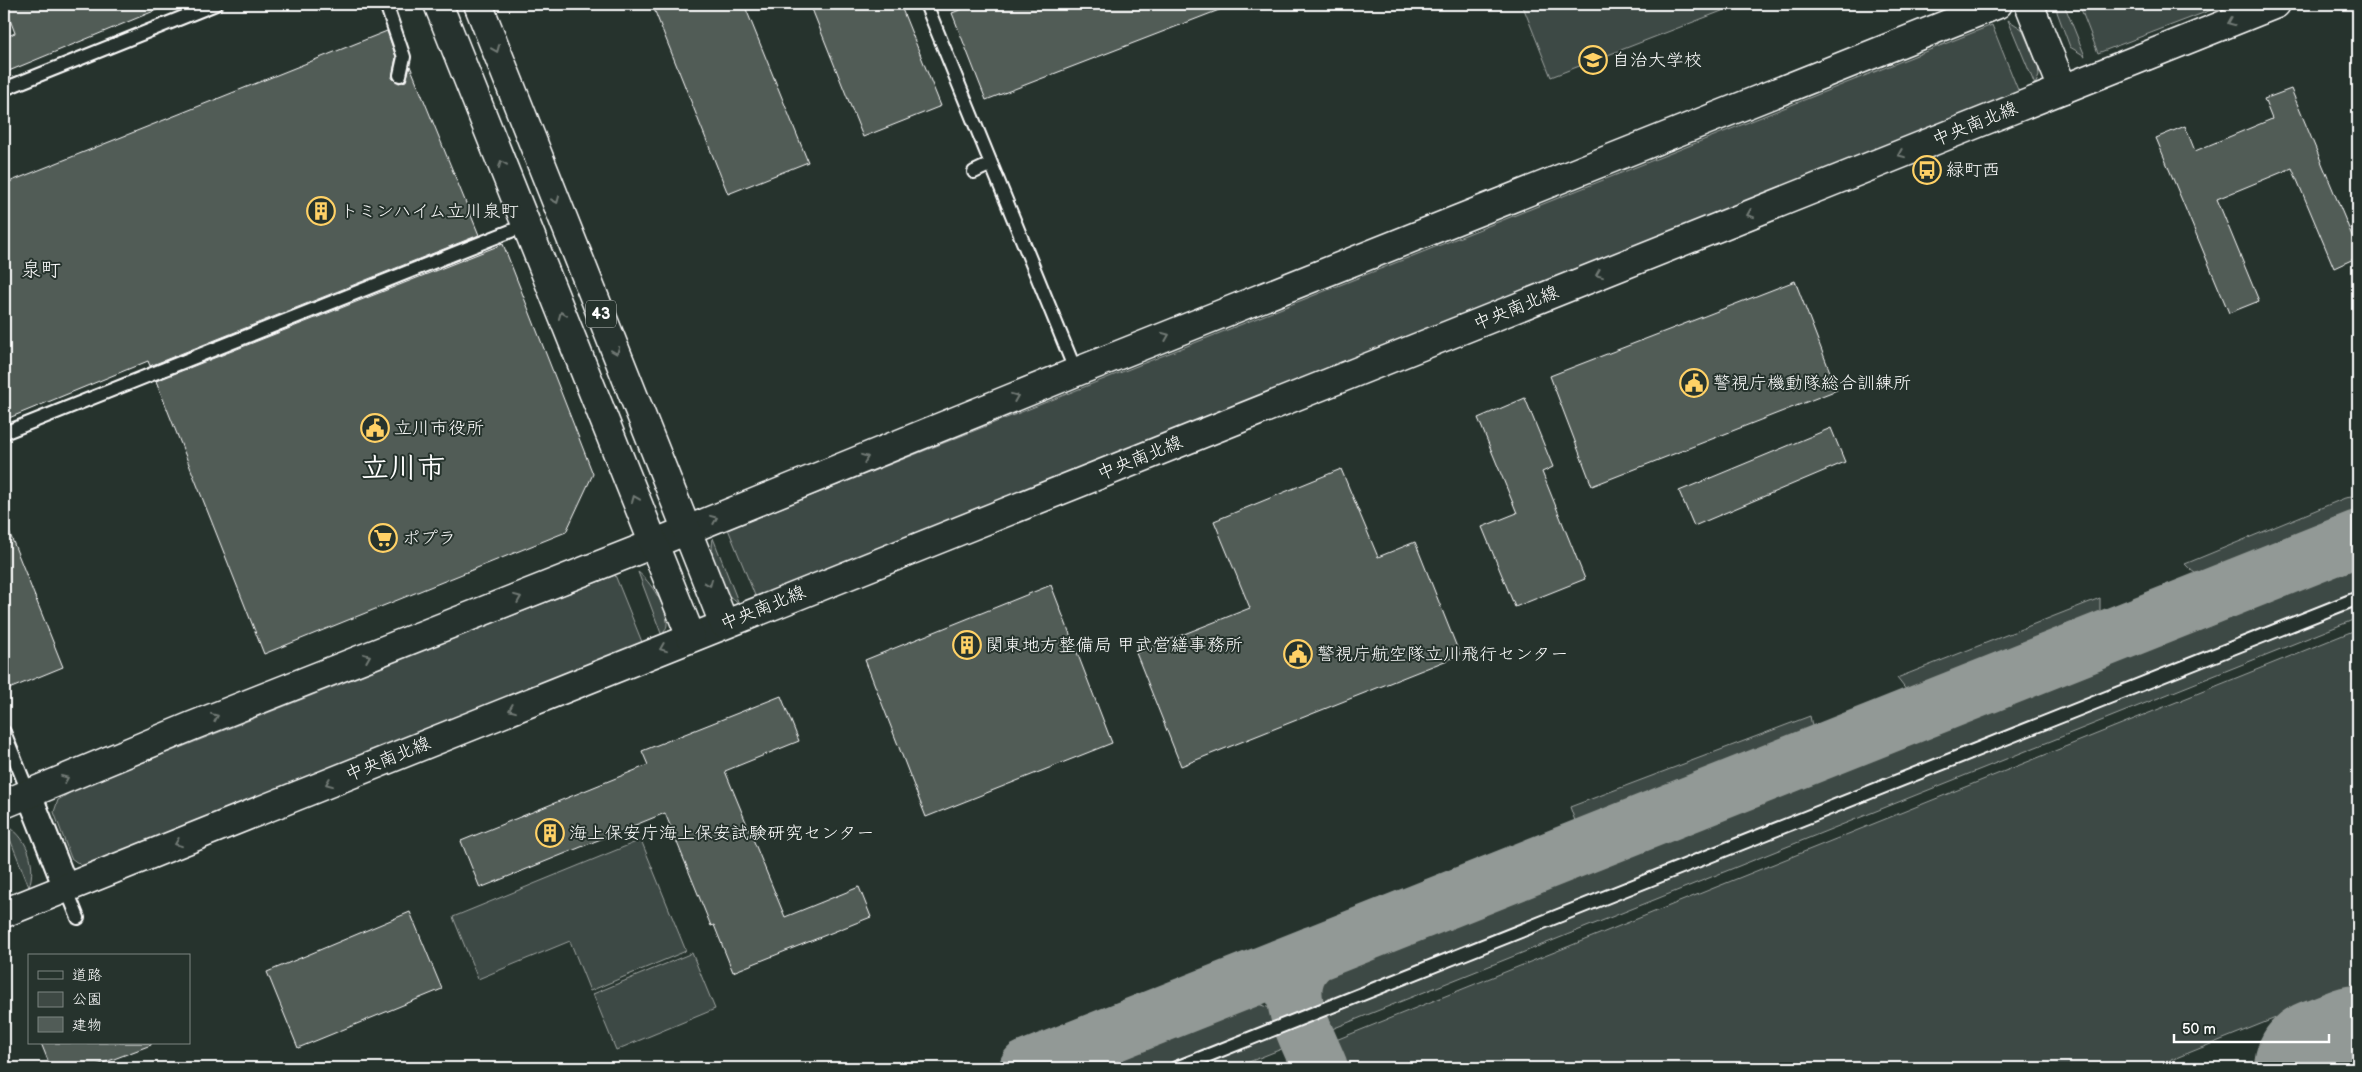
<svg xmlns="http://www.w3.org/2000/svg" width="2362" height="1072" font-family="'Balsamiq Sans','Klee One',sans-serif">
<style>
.green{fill:#3e4944;stroke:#9ea4a2}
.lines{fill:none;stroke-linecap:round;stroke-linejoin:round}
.taxiway{stroke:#929996;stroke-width:56}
.runway{stroke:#929996;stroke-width:140}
.building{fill:#515c57;stroke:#fff}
.service-casing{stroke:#fff;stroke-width:16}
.minor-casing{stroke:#fff;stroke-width:28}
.tertiary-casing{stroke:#fff;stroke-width:31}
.secondary-casing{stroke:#fff;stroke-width:31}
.primary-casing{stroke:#fff;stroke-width:31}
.service{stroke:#26332d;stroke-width:12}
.minor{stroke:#26332d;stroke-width:24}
.tertiary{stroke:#26332d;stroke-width:28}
.secondary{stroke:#26332d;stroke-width:28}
.primary{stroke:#26332d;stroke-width:28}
.oneway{stroke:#727a76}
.labels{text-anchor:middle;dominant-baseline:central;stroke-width:4;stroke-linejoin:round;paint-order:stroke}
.shield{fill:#26332d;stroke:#bec2c0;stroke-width:1}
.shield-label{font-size:16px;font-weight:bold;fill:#fff}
.poi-label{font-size:18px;fill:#fff;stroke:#26332d;text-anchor:start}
.street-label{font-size:18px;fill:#fff;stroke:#26332d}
.quarter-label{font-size:20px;fill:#fff;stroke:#26332d}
.town-label{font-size:28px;font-weight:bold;fill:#fff;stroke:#26332d}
</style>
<rect width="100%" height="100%" fill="#26332d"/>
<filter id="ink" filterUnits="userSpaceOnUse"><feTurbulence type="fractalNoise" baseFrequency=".02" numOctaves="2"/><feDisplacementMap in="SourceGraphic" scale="10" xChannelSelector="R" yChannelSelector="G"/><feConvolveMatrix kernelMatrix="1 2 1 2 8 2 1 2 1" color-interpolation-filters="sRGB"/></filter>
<g filter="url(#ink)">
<path class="green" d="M1522 4H1740L1551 77Z
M2057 4H2064L2085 56 2070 47 2057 12Z
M2079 4H2227L2098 53Z
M2008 20 2022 29 2038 66 2039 76 2035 85Z
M1992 25 2020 95 756 598 728 529Z
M2358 496V530L2341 532 2218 582C2204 580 2195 575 2185 564L2345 498Z
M713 538 739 604C717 589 709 564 713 538Z
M2358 560V592L1308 1013C1302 995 1304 984 1320 973Z
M638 572C650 581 668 608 667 625 667 628 663 633 662 636Z
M615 575 644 647 94 866H82L71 858 54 812 58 800 76 789Z
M2100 598V612L2088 633 1925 697 1907 691 1897 678Z
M2358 603V618L1317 1035 1311 1021Z
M2358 629V985L2151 1068H1330L1321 1046Z
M1810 716 1812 726 1807 746 1579 832 1570 807Z
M4 824C27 835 37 864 29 887Z
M641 840 686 951 590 991 570 941 478 979 453 917Z
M692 953 715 1009 616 1050 593 994Z
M1258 1004 1270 1008 1279 1021 1162 1068H1086L1242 1006Z
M1282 1032 1289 1046 1234 1068H1191Z"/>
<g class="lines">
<path class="taxiway" d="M1315 953C1273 983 1306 1032 1320 1068
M1027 1068 2358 538"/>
<path class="runway" d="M2324 1068 2358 1055"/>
</g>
<path class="building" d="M4 4H171L4 73V38L15 33Z
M652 4H744L808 162 728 194Z
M810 4H900L941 106 863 137Z
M975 4H1232V5L986 100 952 13Z
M387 31 396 57 392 78 399 83 406 81 410 66 479 235 150 366 148 361 4 420V184Z
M2291 89 2358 250V257L2334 268 2292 168 2217 199 2259 301 2229 313 2156 138 2185 126 2195 151 2272 119 2264 99Z
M503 244 593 474 566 532 264 654 156 381Z
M1795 281 1837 390 1592 486 1550 376Z
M1525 398 1553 467 1542 472 1585 579 1515 607 1482 527 1517 513 1478 418Z
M1831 428 1845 462 1694 526 1679 491Z
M1341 469 1378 557 1415 542 1460 655 1181 766 1136 653 1250 608 1214 521Z
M4 519 63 667 4 691Z
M1051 585 1112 743 926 817 865 660Z
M781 696 799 741 725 771 785 917 859 887 871 917 733 972 714 925 711 926 665 813 480 888 461 841 648 765 642 751Z
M410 912 442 989 298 1048 267 972Z
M41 1043H151V1045L90 1068H51Z"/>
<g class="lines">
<defs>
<path id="service" d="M386 4 404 57 400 75
M926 4 1076 372
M4 89 216 4
M974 172 991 164
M4 433 526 225
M4 732 29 794
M66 888 78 918
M1176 1068 2358 598"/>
<path id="minor" d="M29 794 66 888"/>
<path id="tertiary" d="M2029 4 2063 89"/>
<path id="secondary" d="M4 804 192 726 653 544 1076 372 1998 4
M4 913 2276 4"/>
<path id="primary" d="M438 4 691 637
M478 4 724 624"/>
</defs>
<use href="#service" class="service-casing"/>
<use href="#minor" class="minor-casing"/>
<use href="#tertiary" class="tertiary-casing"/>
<use href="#secondary" class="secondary-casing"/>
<use href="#primary" class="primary-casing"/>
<use href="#service" class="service"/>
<use href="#minor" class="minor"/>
<use href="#tertiary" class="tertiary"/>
<use href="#secondary" class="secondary"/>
<use href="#primary" class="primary"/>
</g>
<defs><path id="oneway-chevron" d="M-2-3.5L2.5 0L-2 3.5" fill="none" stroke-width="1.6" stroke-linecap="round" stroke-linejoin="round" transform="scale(1.25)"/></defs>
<g class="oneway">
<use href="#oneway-chevron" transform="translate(2231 22) rotate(158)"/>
<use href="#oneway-chevron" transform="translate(496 49) rotate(68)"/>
<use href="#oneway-chevron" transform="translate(1901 154) rotate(158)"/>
<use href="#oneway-chevron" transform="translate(502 164) rotate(-112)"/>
<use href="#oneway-chevron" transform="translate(556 200) rotate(68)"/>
<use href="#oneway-chevron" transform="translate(1750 214) rotate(158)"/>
<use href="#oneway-chevron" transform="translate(1599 274) rotate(158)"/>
<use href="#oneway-chevron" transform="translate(562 315) rotate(-112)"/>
<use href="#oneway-chevron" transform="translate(1166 336) rotate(-22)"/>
<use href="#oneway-chevron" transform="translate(616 351) rotate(68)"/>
<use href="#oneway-chevron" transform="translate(1015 397) rotate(-22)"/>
<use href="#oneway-chevron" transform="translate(865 458) rotate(-22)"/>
<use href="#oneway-chevron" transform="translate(635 499) rotate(-112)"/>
<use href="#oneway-chevron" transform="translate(714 519) rotate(-22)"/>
<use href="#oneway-chevron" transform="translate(709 583) rotate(68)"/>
<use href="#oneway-chevron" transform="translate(518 598) rotate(-22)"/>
<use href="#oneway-chevron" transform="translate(663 648) rotate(158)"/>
<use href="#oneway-chevron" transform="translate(367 657) rotate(-22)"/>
<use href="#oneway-chevron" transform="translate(512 709) rotate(158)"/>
<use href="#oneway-chevron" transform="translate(215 717) rotate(-22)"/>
<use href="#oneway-chevron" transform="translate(65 779) rotate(-22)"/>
<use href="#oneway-chevron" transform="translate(329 783) rotate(158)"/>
<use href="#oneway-chevron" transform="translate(178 843) rotate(158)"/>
</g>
</g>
<defs>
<symbol id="university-ring" viewBox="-11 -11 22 22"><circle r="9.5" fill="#26332d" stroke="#ffd166" stroke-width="1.5"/><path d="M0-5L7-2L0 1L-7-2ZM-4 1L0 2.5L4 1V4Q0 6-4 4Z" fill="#ffd166"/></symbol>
<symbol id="bus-ring" viewBox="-11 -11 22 22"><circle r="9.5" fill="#26332d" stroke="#ffd166" stroke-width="1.5"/><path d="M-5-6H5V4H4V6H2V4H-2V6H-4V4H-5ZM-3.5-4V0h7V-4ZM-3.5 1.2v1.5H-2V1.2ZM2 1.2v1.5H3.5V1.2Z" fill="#ffd166"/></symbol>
<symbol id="building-ring" viewBox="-11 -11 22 22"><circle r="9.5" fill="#26332d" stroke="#ffd166" stroke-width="1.5"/><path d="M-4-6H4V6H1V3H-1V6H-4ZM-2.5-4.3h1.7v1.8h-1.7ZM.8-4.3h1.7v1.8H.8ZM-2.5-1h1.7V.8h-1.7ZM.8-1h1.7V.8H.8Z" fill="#ffd166"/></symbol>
<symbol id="civic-ring" viewBox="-11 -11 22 22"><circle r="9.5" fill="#26332d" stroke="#ffd166" stroke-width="1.5"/><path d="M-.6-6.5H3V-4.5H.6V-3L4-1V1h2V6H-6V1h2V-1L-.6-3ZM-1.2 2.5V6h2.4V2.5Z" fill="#ffd166"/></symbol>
<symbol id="supermarket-ring" viewBox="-11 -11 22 22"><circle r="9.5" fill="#26332d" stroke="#ffd166" stroke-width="1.5"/><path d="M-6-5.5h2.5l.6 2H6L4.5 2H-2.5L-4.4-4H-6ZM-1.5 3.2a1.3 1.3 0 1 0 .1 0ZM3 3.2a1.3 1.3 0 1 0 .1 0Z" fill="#ffd166"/></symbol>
</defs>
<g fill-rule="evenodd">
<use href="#university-ring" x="1577" y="44" width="32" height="32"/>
<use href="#bus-ring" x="1911" y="154" width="32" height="32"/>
<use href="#building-ring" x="305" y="195" width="32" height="32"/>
<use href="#civic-ring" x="1678" y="367" width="32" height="32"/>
<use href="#civic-ring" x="359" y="412" width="32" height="32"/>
<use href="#supermarket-ring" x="367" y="522" width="32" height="32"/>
<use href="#building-ring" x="951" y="629" width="32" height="32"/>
<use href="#civic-ring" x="1282" y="638" width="32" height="32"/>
<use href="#building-ring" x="534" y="817" width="32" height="32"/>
</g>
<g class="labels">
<rect class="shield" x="586" y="300.5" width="30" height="27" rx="4"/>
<g class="shield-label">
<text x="601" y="314">43</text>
</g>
<g class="poi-label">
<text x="1612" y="60">自治大学校</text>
<text x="1946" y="170">緑町西</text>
<text x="340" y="211">トミンハイム立川泉町</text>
<text x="1713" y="383">警視庁機動隊総合訓練所</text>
<text x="394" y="428">立川市役所</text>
<text x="402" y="538">ポプラ</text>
<text x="986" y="645">関東地方整備局 甲武営繕事務所</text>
<text x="1317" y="654">警視庁航空隊立川飛行センター</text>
<text x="569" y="833">海上保安庁海上保安試験研究センター</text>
</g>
<g class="street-label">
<text transform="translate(1975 124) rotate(-22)">中央南北線</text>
<text transform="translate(1516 308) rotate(-22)">中央南北線</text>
<text transform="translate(1140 458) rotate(-22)">中央南北線</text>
<text transform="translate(763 608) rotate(-22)">中央南北線</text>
<text transform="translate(388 759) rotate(-22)">中央南北線</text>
</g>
<g class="quarter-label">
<text x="41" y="270">泉町</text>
</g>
<g class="town-label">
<text x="403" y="468">立川市</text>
</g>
</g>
<rect width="2362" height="1072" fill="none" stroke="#26332d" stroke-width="20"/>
<rect x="10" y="10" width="2342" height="1052" fill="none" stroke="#fff" stroke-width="2" filter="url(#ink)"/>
<rect x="28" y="954" width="162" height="90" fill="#26332d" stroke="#7d8581"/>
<rect x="38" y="971" width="25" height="8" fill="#26332d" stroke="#7d8581"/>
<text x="72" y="980" font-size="15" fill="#ffffff">道路</text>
<rect x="38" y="992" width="25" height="15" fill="#3e4944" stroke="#7d8581"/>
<text x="72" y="1004" font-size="15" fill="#ffffff">公園</text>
<rect x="38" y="1017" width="25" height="15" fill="#515c57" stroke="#7d8581"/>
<text x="72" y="1030" font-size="15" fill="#ffffff">建物</text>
<path d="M2174 1034v8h155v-8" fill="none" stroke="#ffffff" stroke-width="2.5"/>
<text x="2182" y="1034" font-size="15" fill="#ffffff" stroke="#26332d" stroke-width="4" paint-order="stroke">50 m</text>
</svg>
